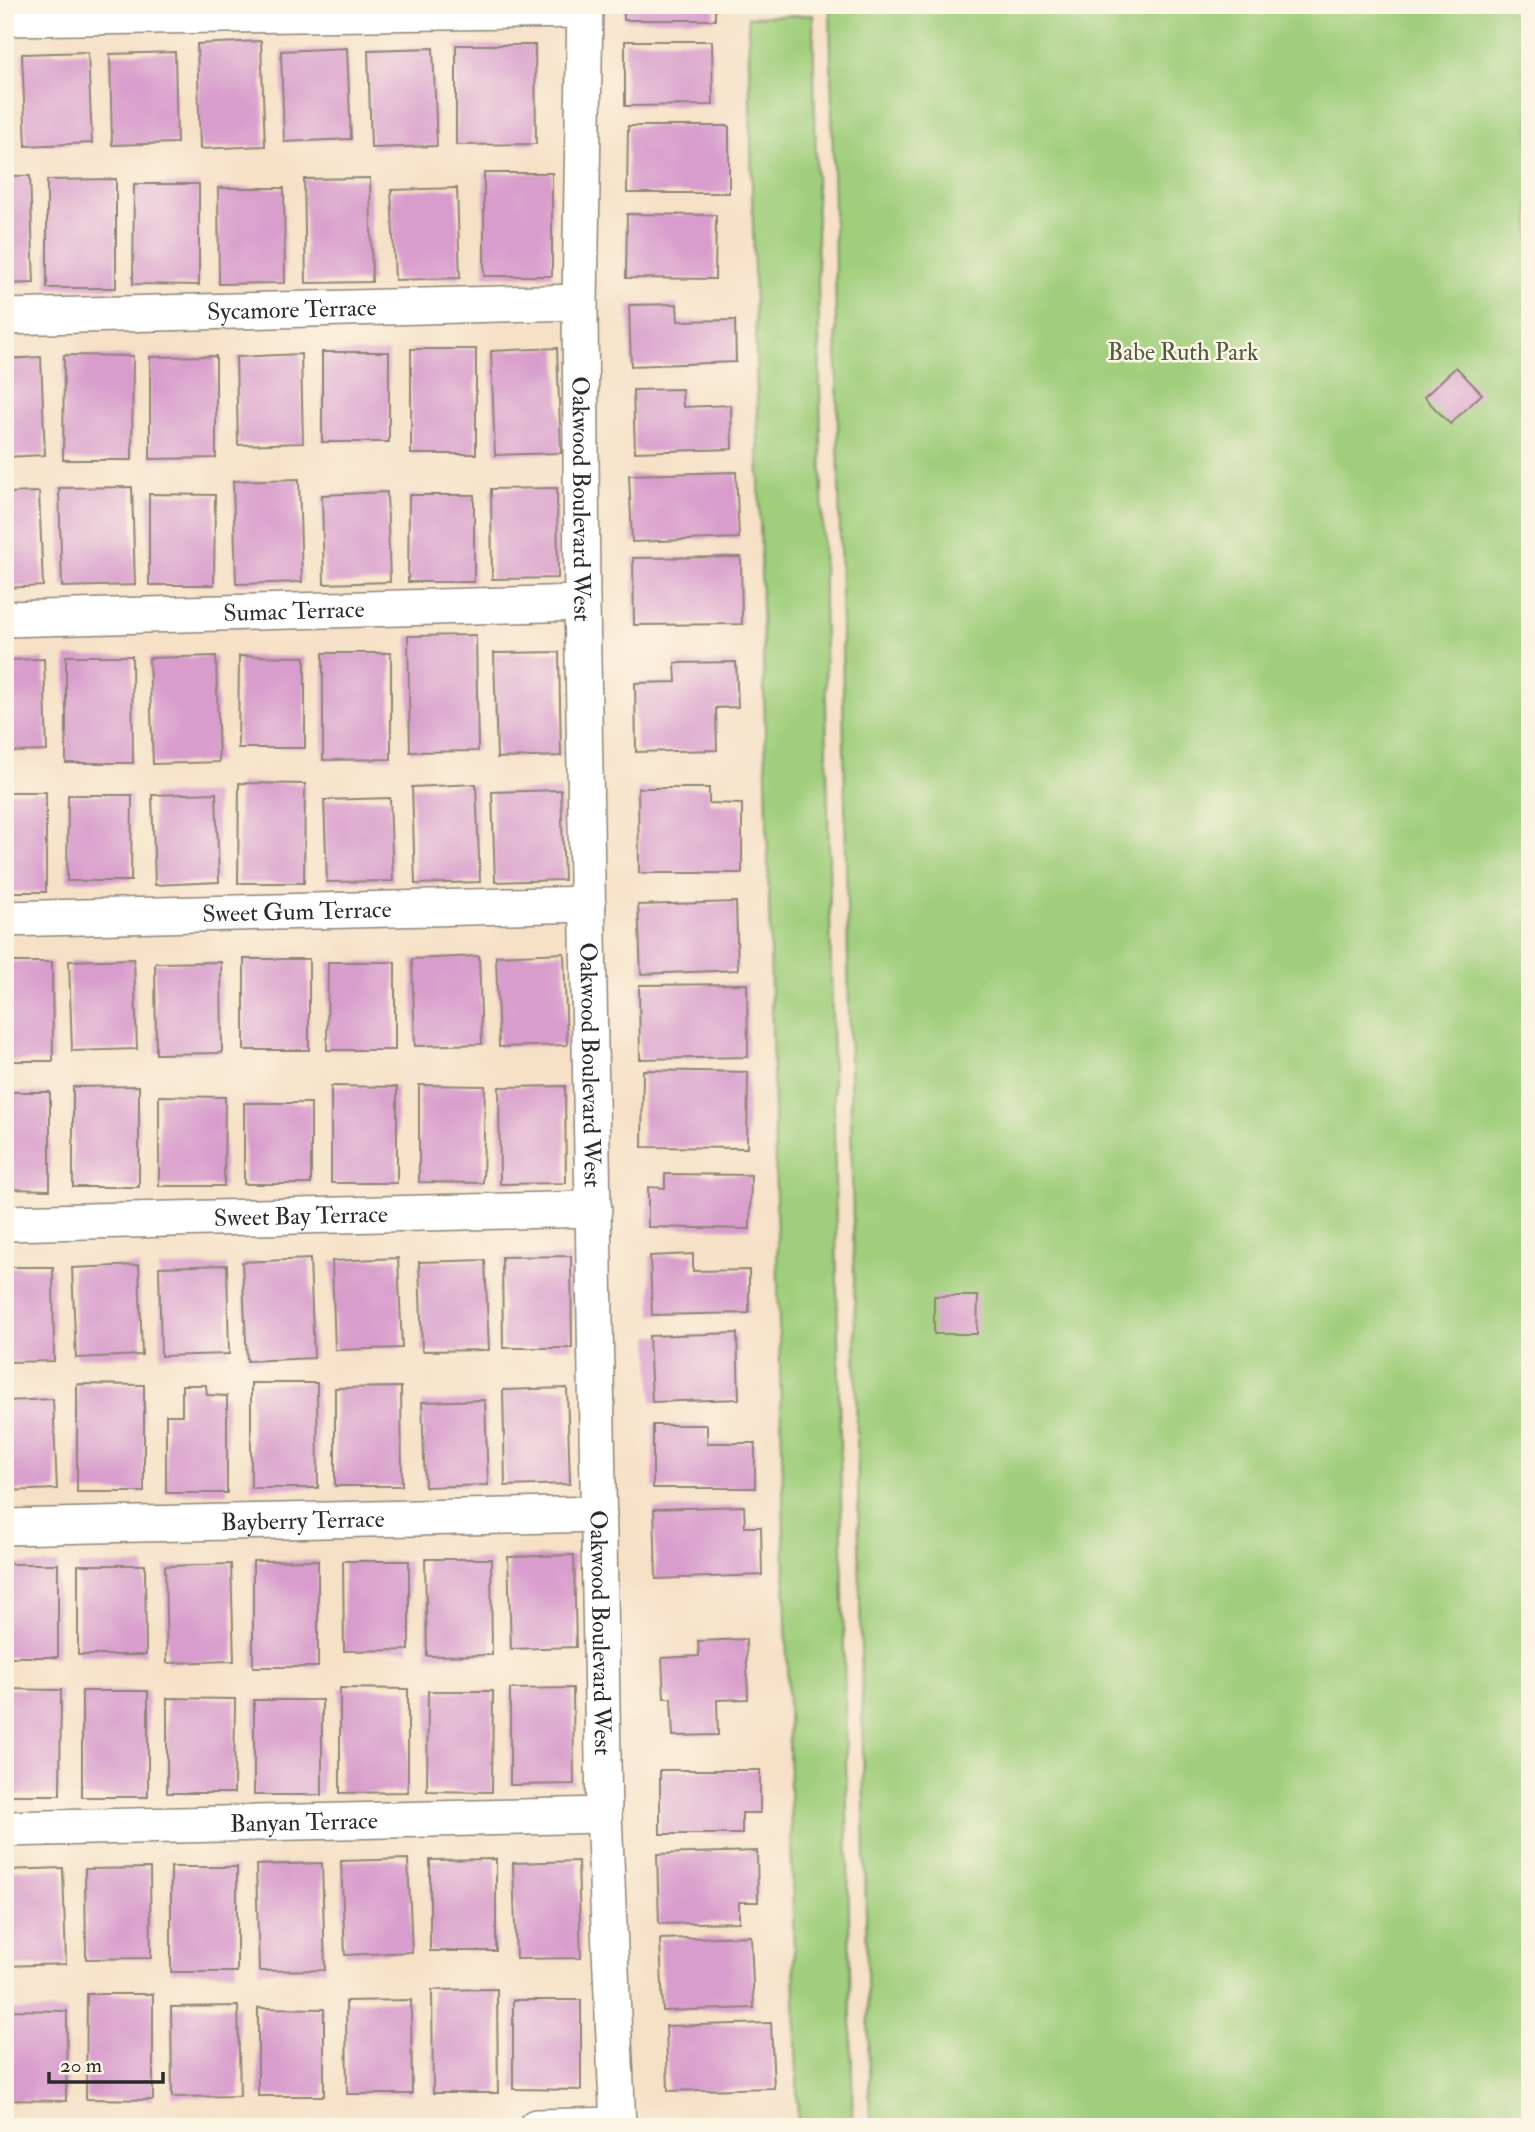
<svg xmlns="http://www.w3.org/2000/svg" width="1535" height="2132" font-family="'IM FELL Double Pica',serif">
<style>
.green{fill:#a0ce7c;stroke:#667c54;stroke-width:2}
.building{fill:#d89dcc}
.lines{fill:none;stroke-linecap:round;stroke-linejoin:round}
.street-casing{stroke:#908679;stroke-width:38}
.street{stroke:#fff;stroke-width:35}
.labels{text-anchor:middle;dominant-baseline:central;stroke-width:5;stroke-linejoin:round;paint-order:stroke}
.street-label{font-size:24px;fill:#2b2b2b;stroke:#fcf5e5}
.park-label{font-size:24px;fill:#4e5c43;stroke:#fcf5e5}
</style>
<rect width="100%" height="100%" fill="#fcf5e5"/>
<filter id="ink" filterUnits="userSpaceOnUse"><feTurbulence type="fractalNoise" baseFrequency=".0143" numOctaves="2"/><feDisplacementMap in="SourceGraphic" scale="14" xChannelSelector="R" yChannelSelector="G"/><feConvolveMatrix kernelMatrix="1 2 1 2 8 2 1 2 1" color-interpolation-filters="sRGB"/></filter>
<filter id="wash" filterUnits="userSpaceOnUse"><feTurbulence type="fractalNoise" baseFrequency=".00686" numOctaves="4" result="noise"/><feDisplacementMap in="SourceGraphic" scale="28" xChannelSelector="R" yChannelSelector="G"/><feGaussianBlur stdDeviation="1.57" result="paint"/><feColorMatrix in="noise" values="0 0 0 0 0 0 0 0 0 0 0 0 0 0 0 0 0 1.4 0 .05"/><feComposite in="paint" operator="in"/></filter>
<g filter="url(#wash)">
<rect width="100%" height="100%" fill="#f6e1c7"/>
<path class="green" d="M830 5H1530V2127H870Z
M813 15 853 2127H798L748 17Z"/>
<g id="blocks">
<path class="building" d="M624 5H715V20H624Z
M261 41 265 146 200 149 197 44Z
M625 41H712L713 105 625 106Z
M456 45H535L536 144 456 145Z
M347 48 351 139 284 142 281 51Z
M433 48 437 146 371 148 368 50Z
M88 52 92 143 26 146 22 54Z
M175 52 177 143 112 145 110 54Z
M628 126H729V193H627Z
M484 173H552V276H484Z
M5 176H30L34 283 5 284Z
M370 178 372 282 306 283 304 179Z
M116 179V288H47V180Z
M134 184H199V285L133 284Z
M218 188H284L285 283 219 284Z
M457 188 460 278 395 280 391 190Z
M627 214 716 215 715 279 626 278Z
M677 304 678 321 735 320 736 362 631 366 629 305Z
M557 348 561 453 495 455 491 351Z
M411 349H476V454H411Z
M322 352H389V442H322Z
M301 354 303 443 238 445 236 357Z
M64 355 133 356 132 460H63Z
M216 356V458L150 459V357Z
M41 357 45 455 5 457V359Z
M1456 367 1482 394 1450 424 1424 397Z
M682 389 683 407 731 405 732 449 635 452 633 390Z
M736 472 739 538 632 542 629 475Z
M299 479 302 582 236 584 233 481Z
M132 487 135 585 62 587 59 488Z
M557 488 558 578 492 579 491 489Z
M39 492 43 586 5 588V493Z
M387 492 390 582 324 584 322 495Z
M149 494 215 495 214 585H149Z
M409 495H474V582H408Z
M741 557 742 624 634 625 633 558Z
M476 635 478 751 410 752 408 636Z
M559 652 561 756 497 758 494 653Z
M323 653H391V759L323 760Z
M66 656H132L133 763H66Z
M216 656 219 762 153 764 149 658Z
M239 656 305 657V748H238Z
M44 659 47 751 5 752V660Z
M736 662 738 707 716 708 717 750 636 752 635 683 676 682 675 663Z
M239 783 305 784 304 883H238Z
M476 784 480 882 415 884 412 787Z
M638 788H709V803L742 804V873H639Z
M561 790 564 880 495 882 492 792Z
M5 792H46V892H5Z
M216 793 219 882 155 885 152 795Z
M68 795H132L131 881H67Z
M390 798 393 881 327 882 324 800Z
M736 902 738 970 641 974 638 905Z
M564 953 567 1045 499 1047 496 956Z
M479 956 482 1044 415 1046 412 959Z
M134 959 137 1049 72 1051 69 961Z
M244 959H309V1050H244Z
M5 962H52L53 1061H5Z
M221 962 222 1053 156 1054 155 963Z
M328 962H395V1050H327Z
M747 984 748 1057 640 1059 639 985Z
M643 1070 748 1072 747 1148 642 1147Z
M419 1085 485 1086 483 1183 419 1182Z
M139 1086V1187H73V1087Z
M331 1086 397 1087V1183H331Z
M565 1086 566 1183 500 1184 499 1087Z
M5 1092H50V1190L5 1189Z
M159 1096 225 1097 224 1186H159Z
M244 1103H311V1184H244Z
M665 1174 751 1175 750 1229 648 1227V1187L665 1188Z
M693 1254V1271L749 1270V1313L652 1315 650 1256Z
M571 1256 572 1348H503L502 1257Z
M398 1258 402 1348 335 1350 332 1261Z
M310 1259 314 1358 247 1361 242 1262Z
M485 1260 489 1350 422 1351 419 1262Z
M139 1265 142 1355 76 1358 72 1268Z
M227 1265 229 1354 161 1356 159 1267Z
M5 1267H53L54 1361 5 1362Z
M934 1296H978L977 1334H934Z
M737 1333 739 1399 652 1402 649 1336Z
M251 1383H317L318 1488H251Z
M77 1384 144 1385V1492H77Z
M182 1385H206L207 1395 227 1396V1493H166V1415H182Z
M401 1387 402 1486H335V1388Z
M567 1388 570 1484 505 1486 503 1390Z
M53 1399 57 1489 5 1491V1401Z
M485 1400 488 1485 425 1487 422 1402Z
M653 1425H707V1443H755V1488H653Z
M744 1506 745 1527H761L762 1575 656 1579 654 1509Z
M574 1555 576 1647 511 1649 508 1557Z
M425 1559H491L492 1655 427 1656Z
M318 1560V1667H253V1561Z
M343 1561H409V1650L344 1651Z
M5 1564H58V1657H5Z
M231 1564 234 1661 167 1663 165 1566Z
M78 1565H145L146 1655H78Z
M746 1639 748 1699 717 1700 718 1735 673 1736 671 1698H664L662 1658 699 1656 698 1641Z
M340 1688 408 1689V1792L340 1793Z
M573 1688 574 1784 510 1785V1689Z
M5 1689 61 1690 60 1795H5Z
M82 1691H148V1797H82Z
M428 1691H493L492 1792 427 1791Z
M167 1698 235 1699 234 1793H167Z
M254 1700H322V1795H254Z
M660 1770H760V1813H742V1834H660Z
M757 1851 758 1902H739V1922L659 1924 657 1854Z
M408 1859 412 1952 345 1955 341 1861Z
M496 1859V1951H430V1860Z
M578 1861 581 1958 516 1959 513 1863Z
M322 1863 325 1970 259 1971 256 1865Z
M171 1867H237V1972H171Z
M63 1868 66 1964 5 1966V1870Z
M150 1868 151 1958 86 1959 85 1869Z
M751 1936 754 2008 663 2011 660 1939Z
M497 1989 498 2093H433L432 1990Z
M87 1994H153V2100L86 2099Z
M411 2000 412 2094H347L346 2001Z
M513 2000H581V2090L513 2089Z
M238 2006 240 2096 172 2097 171 2007Z
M258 2008 324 2009V2096H258Z
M5 2010 67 2011 66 2101 5 2100Z
M771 2023 774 2088 668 2091 666 2026Z
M668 2122 741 2123V2127H668Z"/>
</g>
</g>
<g filter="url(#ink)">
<use href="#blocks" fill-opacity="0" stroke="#908679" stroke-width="2"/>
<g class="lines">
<defs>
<g id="street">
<path id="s1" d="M585 5 580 302 582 603 604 1815 618 2127"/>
<path d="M5 18 585 10"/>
<path id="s2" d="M5 317 580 302"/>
<path id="s3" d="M5 619 582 603"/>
<path id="s4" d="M5 919 588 904"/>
<path id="s5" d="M5 1223 594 1209"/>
<path id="s6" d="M5 1527 599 1514"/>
<path id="s7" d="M5 1829 604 1815"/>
<path d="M536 2127 618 2125"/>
</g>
</defs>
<use href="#street" class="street-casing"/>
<use href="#street" class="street"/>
</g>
</g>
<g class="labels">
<g class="street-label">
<text stroke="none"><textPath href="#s2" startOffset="287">Sycamore Terrace</textPath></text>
<text stroke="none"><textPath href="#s1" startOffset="494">Oakwood Boulevard West</textPath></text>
<text stroke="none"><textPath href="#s3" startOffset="289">Sumac Terrace</textPath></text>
<text stroke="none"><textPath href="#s4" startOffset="292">Sweet Gum Terrace</textPath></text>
<text stroke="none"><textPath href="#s1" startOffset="1060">Oakwood Boulevard West</textPath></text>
<text stroke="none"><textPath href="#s5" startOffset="296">Sweet Bay Terrace</textPath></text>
<text stroke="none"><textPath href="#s6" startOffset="298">Bayberry Terrace</textPath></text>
<text stroke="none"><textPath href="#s1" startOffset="1628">Oakwood Boulevard West</textPath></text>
<text stroke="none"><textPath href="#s7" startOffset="299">Banyan Terrace</textPath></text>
</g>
<g class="park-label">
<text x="1183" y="352">Babe Ruth Park</text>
</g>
</g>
<rect width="1535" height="2132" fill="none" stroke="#fcf5e5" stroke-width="28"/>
<path d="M49 2072v10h114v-10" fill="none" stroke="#2b2b2b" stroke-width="3.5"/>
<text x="60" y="2072" font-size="21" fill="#2b2b2b" stroke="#fcf5e5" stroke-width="5" paint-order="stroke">20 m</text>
</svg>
